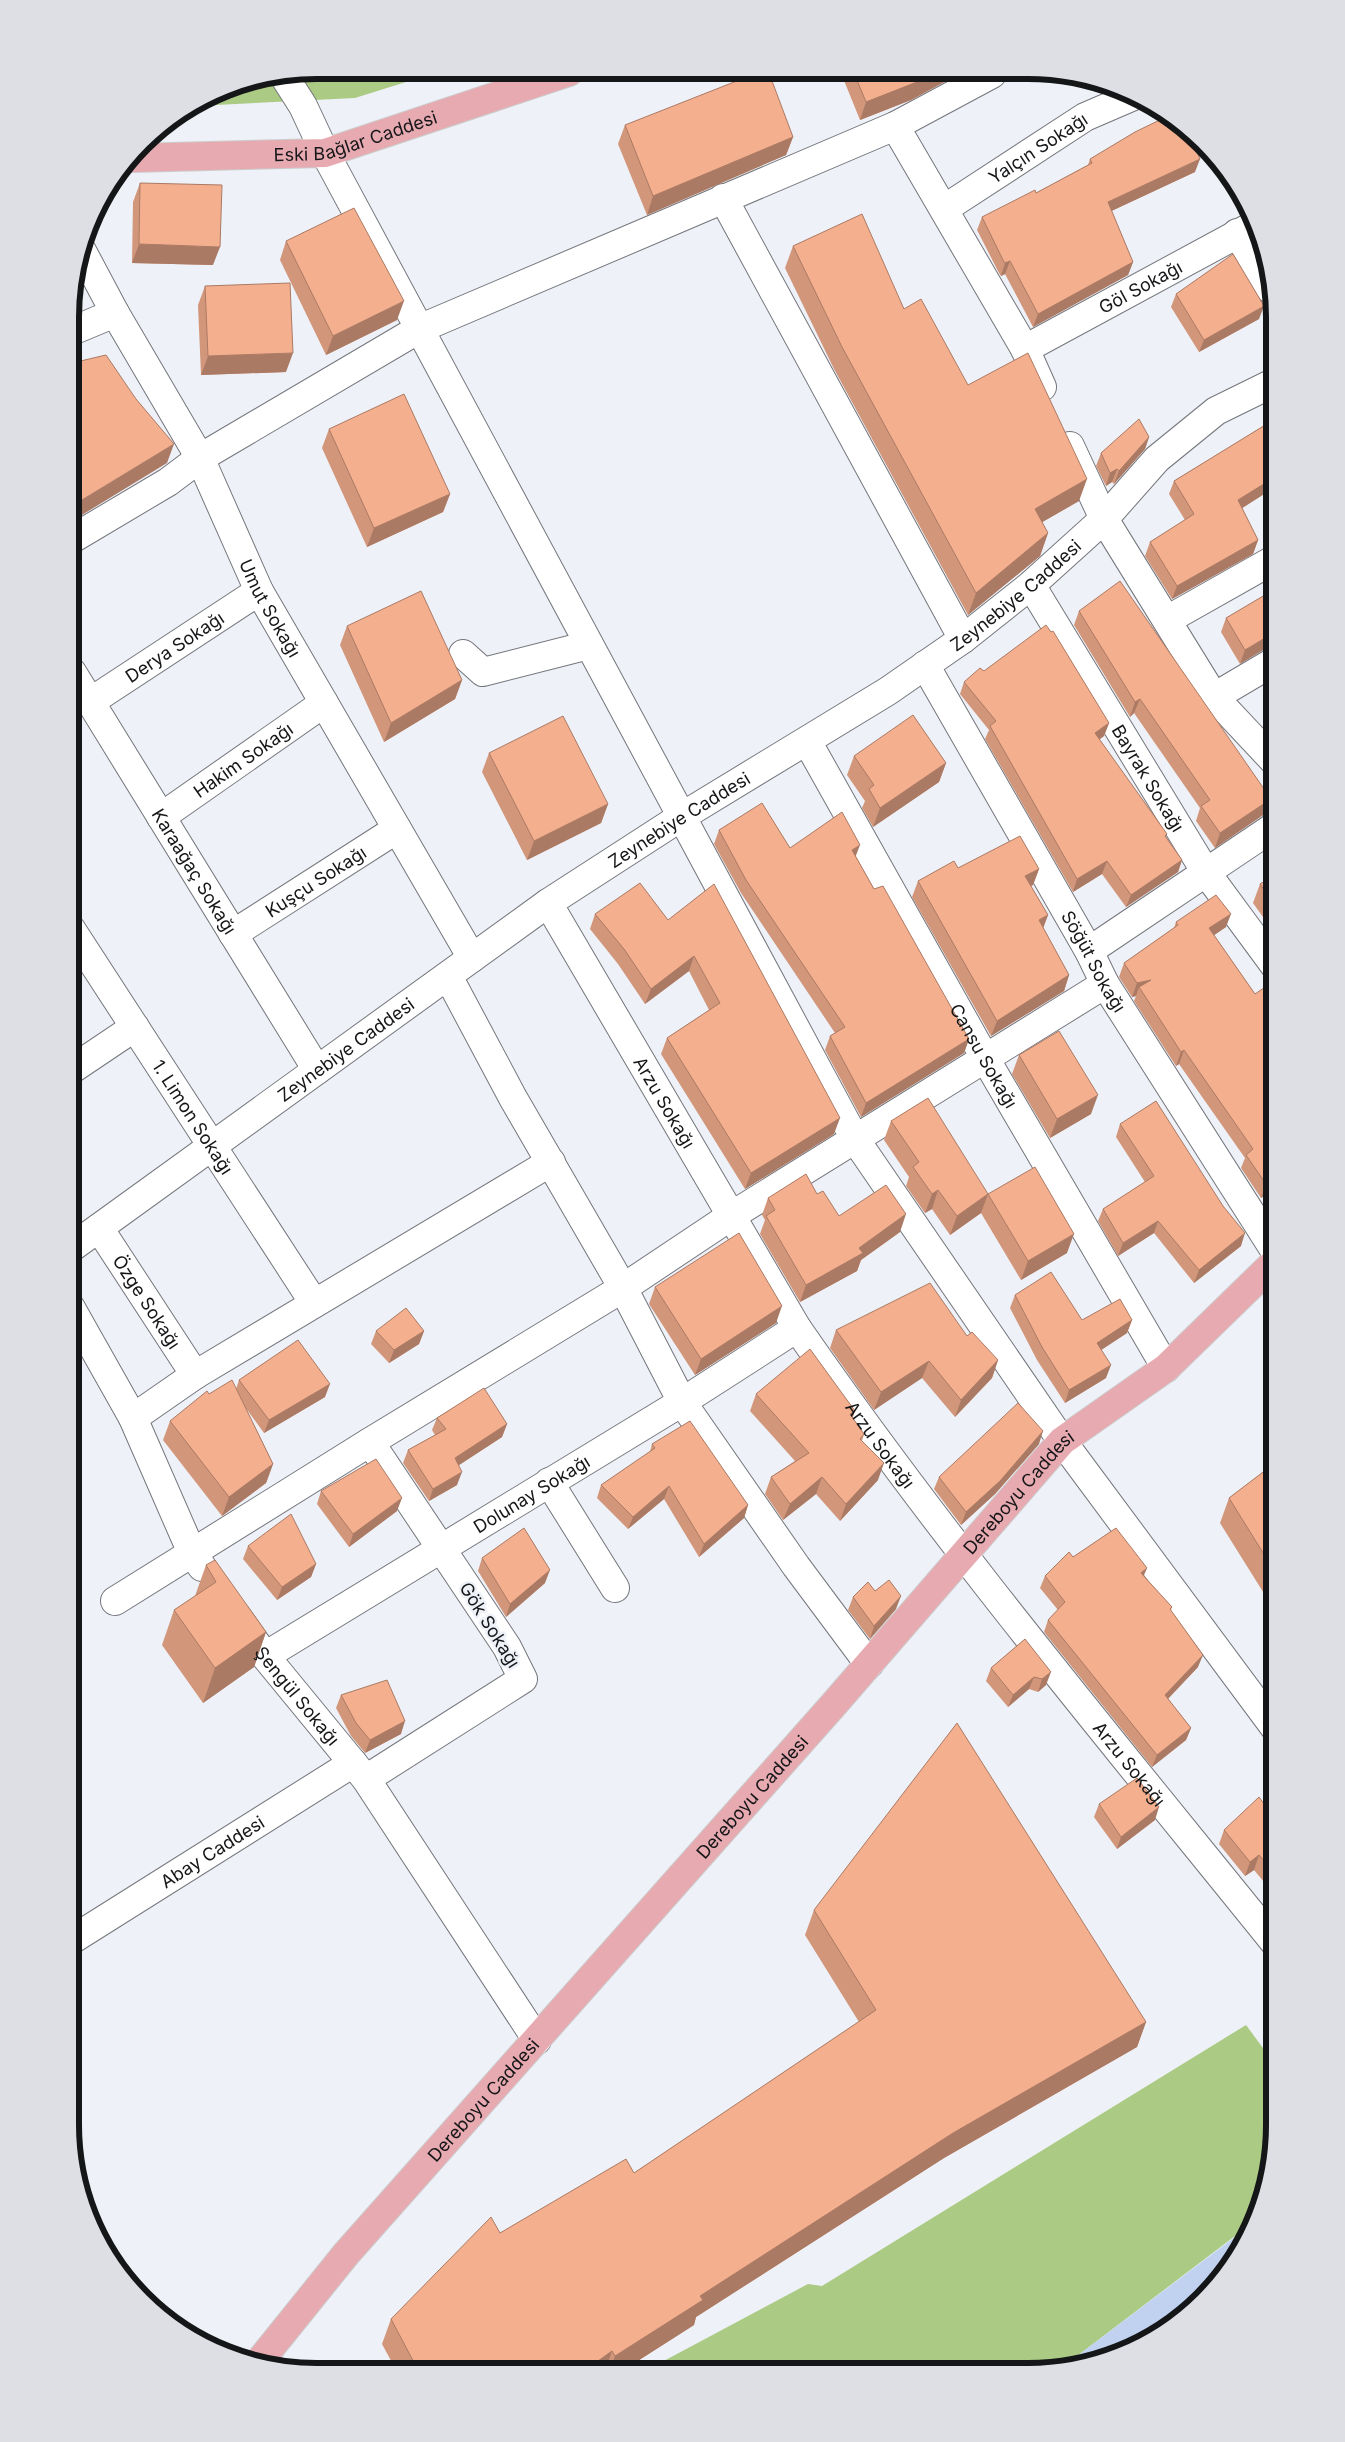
<svg xmlns="http://www.w3.org/2000/svg" width="1345" height="2442" font-family="Inter,sans-serif">
<style>
.green{fill:#abca84}
.water{fill:#c1d2f1}
.lines{fill:none;stroke-linecap:round;stroke-linejoin:round}
.minor-casing{stroke:#74767c;stroke-width:30}
.major-casing{stroke:#ccc;stroke-width:30}
.minor{stroke:#fff;stroke-width:28}
.major{stroke:#e8aab1;stroke-width:28}
.wall{fill:#d2967b}
.shaded-wall{fill:#ab7a64}
.building{fill:#f4af8f;stroke:#ab7a64}
.labels{text-anchor:middle;dominant-baseline:central;stroke-width:5;stroke-linejoin:round;paint-order:stroke}
.street-label{font-size:18px;fill:#151618;stroke:#eef1f7}
.rim{fill:none;stroke:#151618;stroke-width:6}
</style>
<rect width="100%" height="100%" fill="#eef1f7"/>
<path class="green" d="M316 70 441 71 355 98 195 106 222 89Z
M77 267 82 286 72 312V284Z
M1246 2025 1274 2063V2142L1256 2220 1064 2366 1029 2372 645 2371 808 2284 822 2286Z"/>
<path class="water" d="M1256 2221 1224 2276 1166 2330 1108 2359 1064 2366Z"/>
<g class="lines">
<defs>
<g id="minor">
<path d="M284 76 303 106 325 153 855 1139 1062 1441 1275 1728"/>
<path d="M895 126 1025 349 1042 387"/>
<path d="M723 198 963 639"/>
<path id="s1" d="M944 209 1085 117 1136 95"/>
<path d="M1237 233 1270 289"/>
<path id="s2" d="M82 251 115 313 200 458 259 591 472 958"/>
<path d="M72 331 115 313"/>
<path id="s3" d="M1025 349 1256 224"/>
<path d="M1070 446 1104 519 1214 697 1275 762"/>
<path d="M72 539 168 482 200 458 419 329 895 126 992 74"/>
<path id="s4" d="M1031 585 1205 871 1275 966"/>
<path d="M1167 620 1275 559"/>
<path d="M463 654 483 672 589 645"/>
<path id="s5" d="M925 665 1089 951 1105 984 1275 1251"/>
<path id="s6" d="M72 672 317 1070"/>
<path d="M1214 697 1275 661"/>
<path id="s7" d="M90 702 259 591"/>
<path id="s8" d="M807 741 985 1058 1166 1368"/>
<path id="s9" d="M161 817 324 703"/>
<path id="s10" d="M548 903 797 1328C945 1542 1112 1741 1275 1943"/>
<path id="s11" d="M71 929 314 1303"/>
<path id="s12" d="M233 934 397 829"/>
<path d="M1089 951 1275 826"/>
<path d="M448 976 513 1098 623 1288 682 1402 796 1566 869 1664"/>
<path d="M71 1070 135 1027"/>
<path id="s13" d="M99 1228 195 1375"/>
<path id="s14" d="M71 1248 548 903 681 817 888 691 963 639 1031 585 1104 519 1157 459 1216 411 1275 382"/>
<path d="M71 1308 133 1418 192 1553 202 1567"/>
<path d="M133 1418 195 1375 551 1162"/>
<path d="M549 1482 615 1588"/>
<path d="M115 1601 370 1442 623 1288 731 1216 1105 984"/>
<path id="s15" d="M238 1618 265 1656 366 1779 537 2040"/>
<path id="s16" d="M265 1656 682 1402 797 1328"/>
<path d="M366 1779 523 1679 507 1647 370 1442"/>
<path id="s17" d="M70 1941 353 1763"/>
</g>
<g id="major">
<path id="s18" d="M133 158 325 153 569 72"/>
<path id="s19" d="M259 2362 346 2254 835 1703 1062 1441 1166 1368 1275 1262"/>
</g>
</defs>
<use href="#minor" class="minor-casing"/>
<use href="#major" class="major-casing"/>
<use href="#minor" class="minor"/>
<use href="#major" class="major"/>
</g>
<path class="wall" d="M841 73 959 74 911 100 860 120Z
M625 125 793 137 786 155 647 215 618 144Z
M1090 159 1195 172 1111 211 1133 262 1128 275 1033 327 1005 274 1001 276 999 273 977 230 982 217 1036 193 1088 165Z
M140 183 213 265 132 263 133 202Z
M286 241 397 320 326 355 280 260Z
M793 246 904 309 968 385 1079 501 1042 522 1048 533 1040 556 968 615 834 369 785 268Z
M205 286 286 372 201 375 198 305Z
M1176 294 1259 319 1199 352 1171 307Z
M1275 419V487L1242 508 1258 540 1253 554 1172 599 1145 556 1150 542 1185 520 1169 494 1174 481Z
M329 429 450 494 443 512 367 547 322 448Z
M1149 437 1145 449 1114 484 1112 482 1106 486 1096 466 1101 453Z
M1275 589 1240 664 1221 632 1226 618Z
M1079 611 1271 799 1266 813 1215 848 1196 821 1200 808 1134 713 1130 717 1074 625Z
M347 626 462 680 455 699 384 742 340 645Z
M984 671 1109 723 1104 736 1099 739 1182 860 1178 872 1126 907 1102 874 1073 892 985 739 989 730 960 694 964 682Z
M1275 686V708L1270 699Z
M489 753 608 804 601 823 527 860 482 772Z
M854 756 946 763 939 782 873 827 862 808 865 801 847 775Z
M719 830 790 848 856 857 874 889 969 1039 964 1053 861 1117 825 1050 830 1036 835 1033 741 893 714 844Z
M958 868 1039 869 1033 885 1031 886 1048 915 1043 928 1069 975 1064 991 991 1036 912 897 918 881Z
M1275 875V934L1253 903 1260 884Z
M595 914 668 920 834 1134 745 1189 661 1054 667 1038 709 1010 689 971 645 1004 618 964 590 929Z
M1176 922 1226 927 1214 935 1255 994 1275 995V1188L1261 1198 1241 1168 1245 1158 1179 1064 1176 1066 1134 1001 1136 996 1132 997 1119 977 1124 963 1174 928Z
M1019 1055 1091 1114 1050 1138 1012 1074Z
M891 1121 988 1194 1067 1253 1021 1280 981 1213 950 1235 932 1209 925 1213 906 1186 909 1177 884 1140Z
M1120 1124 1241 1246 1194 1283 1154 1233 1118 1256 1098 1221 1103 1209 1145 1182 1116 1137Z
M817 1194 839 1216 900 1232 861 1260 857 1271 800 1302 760 1234 765 1220 762 1215 768 1198Z
M655 1287 776 1323 695 1375 649 1304Z
M1015 1295 1082 1320H1132L1127 1333 1101 1350 1106 1378 1065 1403 1037 1360 1010 1308Z
M836 1330 967 1336 998 1360 992 1378 955 1417 922 1378 874 1410 830 1348Z
M376 1331H424L419 1344 389 1363 371 1344Z
M239 1380 325 1397 264 1433 245 1407 273 1464 266 1483 222 1516 163 1440 170 1421 209 1394 236 1389Z
M756 1394 855 1411 852 1417 864 1434 862 1441 878 1480 840 1521 816 1494 783 1520 765 1494 771 1477 795 1461 750 1411Z
M437 1418 507 1424 502 1437 459 1465 457 1485 429 1501 403 1463 408 1450 435 1435 432 1430Z
M652 1444 748 1505 744 1518 699 1557 664 1499 628 1529 597 1498 601 1485 650 1452Z
M1039 1444 995 1494 961 1525 934 1489 939 1477Z
M1275 1463V1611L1220 1523 1229 1498Z
M321 1491 397 1511 349 1547 317 1504Z
M248 1546 316 1564 311 1577 277 1600 243 1559Z
M1073 1557 1147 1568 1143 1576 1172 1607 1171 1610 1198 1667 1168 1699 1191 1728 1186 1740 1152 1767 1044 1632 1048 1620 1058 1610 1040 1588 1045 1576Z
M482 1558 545 1583 506 1617 478 1571Z
M206 1565 266 1632 254 1667 203 1703 162 1645 174 1610 195 1596Z
M875 1591 896 1609 870 1639 848 1610 853 1597Z
M1025 1639 1046 1685 1038 1692 1029 1689 1008 1707 986 1681 991 1668Z
M341 1695 401 1734 365 1753 351 1736 336 1708Z
M1099 1804 1155 1820 1117 1849 1094 1817Z
M1275 1819V1895L1254 1870 1245 1876 1219 1844 1224 1830Z
M814 1910 1146 2022 1137 2047 944 2158 696 2317 694 2325 622 2371 396 2370 382 2344 391 2319 500 2233 634 2173 859 2022 805 1935Z"/>
<path class="shaded-wall" d="M933 74H959L911 100 860 120 866 102Z
M793 137 786 155 647 215 653 196Z
M1200 159 1195 172 1103 215 1108 202Z
M139 244 220 247 213 265 132 263Z
M1010 261 1005 274 1001 276 1005 263Z
M1133 262 1128 275 1033 327 1038 314Z
M404 301 397 320 326 355 333 336Z
M1264 306 1259 319 1199 352 1204 340Z
M293 353 286 372 201 375 208 356Z
M1149 437 1145 449 1114 484 1119 471Z
M174 444 167 463 72 521V506Z
M1117 469 1112 482 1106 486 1110 473Z
M1275 477V487L1233 514 1238 500Z
M1087 479 1079 501 1027 531 1035 509Z
M450 494 443 512 367 547 374 528Z
M1048 533 1040 556 968 615 976 593Z
M1258 540 1253 554 1172 599 1177 586Z
M1275 632V643L1240 664 1245 650Z
M462 680 455 699 384 742 391 723Z
M1140 699 1134 713 1130 717 1135 702Z
M1109 723 1104 736 1091 746 1095 733Z
M946 763 939 782 873 827 880 808Z
M1271 799 1266 813 1215 848 1220 833Z
M608 804 601 823 527 860 534 841Z
M860 845 855 858 852 850Z
M1182 860 1178 872 1126 907 1131 895Z
M1107 861 1102 874 1073 892 1077 879Z
M1039 869 1033 885 1019 891 1025 876Z
M1231 914 1226 927 1204 942 1209 928Z
M1048 915 1042 931 1039 920Z
M694 956 689 971 645 1004 651 989Z
M1069 975 1064 991 991 1036 997 1021Z
M1151 980 1139 987 1136 996 1132 997 1137 983Z
M969 1039 964 1053 861 1117 866 1103Z
M1184 1050 1179 1064 1176 1066 1181 1052Z
M1098 1095 1091 1114 1050 1138 1057 1119Z
M840 1118 834 1134 745 1189 751 1173Z
M1275 1178V1188L1261 1198 1266 1184Z
M938 1190 932 1209 925 1213 932 1194Z
M988 1194 981 1213 950 1235 957 1216Z
M906 1214 900 1232 861 1260 857 1271 800 1302 806 1285Z
M1158 1221 1154 1233 1118 1256 1123 1243Z
M1245 1233 1241 1246 1194 1283 1199 1270Z
M1074 1234 1067 1253 1021 1280 1028 1261Z
M782 1306 776 1323 695 1375 701 1359Z
M1132 1320 1127 1333 1092 1356 1097 1343Z
M424 1331 419 1344 389 1363 394 1350Z
M998 1360 992 1378 955 1417 961 1400Z
M929 1361 922 1378 874 1410 881 1392Z
M1111 1365 1106 1378 1065 1403 1069 1390Z
M330 1384 325 1397 264 1433 269 1420Z
M855 1411 849 1428 850 1414Z
M507 1424 502 1437 450 1471 455 1458Z
M1043 1431 1039 1444 995 1494 961 1525 966 1512Z
M884 1463 878 1480 840 1521 846 1504Z
M273 1464 266 1483 222 1516 229 1497Z
M462 1472 457 1485 429 1501 433 1489Z
M822 1477 816 1494 783 1520 790 1504Z
M669 1486 664 1499 628 1529 633 1517Z
M402 1498 397 1511 349 1547 353 1534Z
M748 1505 744 1518 699 1557 704 1544Z
M316 1564 311 1577 277 1600 282 1587Z
M1147 1568 1142 1580 1141 1573Z
M550 1570 545 1583 506 1617 510 1604Z
M901 1596 896 1609 870 1639 874 1626Z
M266 1632 254 1667 203 1703 215 1668Z
M1203 1655 1198 1667 1160 1707 1165 1695Z
M1051 1672 1046 1685 1038 1692 1042 1679Z
M1034 1677 1029 1689 1008 1707 1013 1695Z
M405 1721 401 1734 365 1753 370 1740Z
M1191 1728 1186 1740 1152 1767 1157 1755Z
M1159 1807 1155 1820 1117 1849 1121 1837Z
M1259 1855 1254 1870 1245 1876 1250 1862Z
M1146 2022 1137 2047 944 2158 696 2317 694 2325 622 2371H610L615 2356 700 2296 953 2133Z
M612 2351 605 2371H584Z"/>
<path class="building" d="M757 73H769L793 137 653 196 625 125Z
M854 73 933 74 917 82 866 102Z
M1168 116 1188 129 1200 159 1108 202 1133 262 1038 314 1010 261 1005 263 1003 260 982 217 1035 190 1036 193 1092 163 1090 159 1135 132Z
M140 183 222 185 220 247 139 244Z
M354 208 404 301 333 336 286 241Z
M862 214 904 309 921 299 968 385 1028 353 1087 479 1035 509 1048 533 976 593 842 347 793 246Z
M1233 254 1264 306 1204 340 1176 294Z
M290 283 293 353 208 356 205 286Z
M106 355 136 399 174 444 72 506V363Z
M404 394 450 494 374 528 329 429Z
M1139 419 1149 437 1119 471 1117 469 1110 473 1101 453Z
M1275 419V477L1238 500 1258 540 1177 586 1150 542 1194 514 1174 481Z
M1120 581 1271 799 1220 833 1201 806 1210 800 1140 699 1135 702 1079 611Z
M1275 589V632L1245 650 1226 618Z
M421 591 462 680 391 723 347 626Z
M1046 625 1051 632 1053 631 1109 723 1095 733 1167 834 1165 836 1182 860 1131 895 1107 861 1077 879 990 726 996 721 964 682 980 668 984 671Z
M913 715 946 763 880 808 869 789 874 785 854 756Z
M563 716 608 804 534 841 489 753Z
M762 803 790 848 842 812 860 845 852 850 874 889 883 886 969 1039 866 1103 830 1036 845 1027 746 880 719 830Z
M1020 836 1039 869 1025 876 1048 915 1039 920 1069 975 997 1021 918 881 954 861 958 868Z
M1275 875V905L1260 884Z
M640 883 668 920 714 884 840 1118 751 1173 667 1038 720 1003 694 956 651 989 624 949 595 914Z
M1216 895 1231 914 1209 928 1255 994 1268 985 1275 995V1178L1266 1184 1246 1155 1253 1149 1184 1050 1181 1052 1139 987 1151 980 1137 983 1124 963 1178 925 1176 922Z
M1059 1031 1098 1095 1057 1119 1019 1055Z
M928 1098 988 1194 957 1216 938 1190 932 1194 913 1167 919 1162 891 1121Z
M1156 1101 1223 1206 1245 1233 1199 1270 1158 1221 1123 1243 1103 1209 1154 1176 1120 1124Z
M1035 1167 1074 1234 1028 1261 988 1194Z
M806 1174 817 1194 823 1191 839 1216 886 1185 906 1214 859 1248 863 1253 806 1285 766 1216 775 1210 768 1198Z
M739 1233 782 1306 701 1359 655 1287Z
M1051 1272 1082 1320 1120 1299 1132 1320 1097 1343 1111 1365 1069 1390 1042 1347 1015 1295Z
M930 1283 967 1336 972 1332 998 1360 961 1400 929 1361 881 1392 836 1330Z
M406 1308 424 1331 394 1350 376 1331Z
M298 1340 330 1384 269 1420 239 1380Z
M810 1349 855 1411 850 1414 864 1434 860 1439 884 1463 846 1504 822 1477 790 1504 771 1477 809 1453 756 1394Z
M232 1380 273 1464 229 1497 170 1421 207 1391 209 1394Z
M484 1388 507 1424 455 1458 462 1472 433 1489 408 1450 446 1429 437 1418Z
M1018 1403 1043 1431 1000 1481 966 1512 939 1477Z
M690 1421 748 1505 704 1544 669 1486 633 1517 601 1485 655 1448 652 1444Z
M376 1459 402 1498 353 1534 321 1491Z
M1275 1463V1572L1229 1498Z
M291 1514 316 1564 282 1587 248 1546Z
M524 1528 550 1570 510 1604 482 1558Z
M1116 1528 1147 1568 1141 1573 1172 1607 1170 1609 1203 1655 1165 1695 1191 1728 1157 1755 1048 1620 1065 1602 1045 1576 1069 1552 1073 1557Z
M215 1560 266 1632 215 1668 174 1610 216 1582 206 1565Z
M889 1580 901 1596 874 1626 853 1597 868 1582 875 1591Z
M1025 1639 1051 1672 1042 1679 1034 1677 1013 1695 991 1668Z
M387 1680 405 1721 370 1740 356 1723 341 1695Z
M957 1723 1146 2022 953 2133 700 2296 703 2300 615 2356 612 2351 584 2371 418 2370 391 2319 491 2217 500 2233 626 2159 634 2173 876 2010 814 1910Z
M1137 1778 1159 1807 1121 1837 1099 1804Z
M1259 1797 1275 1819V1874L1259 1855 1250 1862 1224 1830Z"/>
<g class="labels">
<g class="street-label">
<text stroke="none"><textPath href="#s18" startOffset="225">Eski Bağlar Caddesi</textPath></text>
<text stroke="none"><textPath href="#s1" startOffset="112">Yalçın Sokağı</textPath></text>
<text stroke="none"><textPath href="#s3" startOffset="131">Göl Sokağı</textPath></text>
<text stroke="none"><textPath href="#s14" startOffset="1149">Zeynebiye Caddesi</textPath></text>
<text stroke="none"><textPath href="#s2" startOffset="404">Umut Sokağı</textPath></text>
<text stroke="none"><textPath href="#s7" startOffset="101">Derya Sokağı</textPath></text>
<text stroke="none"><textPath href="#s9" startOffset="100">Hakim Sokağı</textPath></text>
<text stroke="none"><textPath href="#s4" startOffset="226">Bayrak Sokağı</textPath></text>
<text stroke="none"><textPath href="#s14" startOffset="744">Zeynebiye Caddesi</textPath></text>
<text stroke="none"><textPath href="#s6" startOffset="234">Karaağaç Sokağı</textPath></text>
<text stroke="none"><textPath href="#s12" startOffset="98">Kuşçu Sokağı</textPath></text>
<text stroke="none"><textPath href="#s5" startOffset="341">Söğüt Sokağı</textPath></text>
<text stroke="none"><textPath href="#s14" startOffset="339">Zeynebiye Caddesi</textPath></text>
<text stroke="none"><textPath href="#s8" startOffset="361">Cansu Sokağı</textPath></text>
<text stroke="none"><textPath href="#s10" startOffset="231">Arzu Sokağı</textPath></text>
<text stroke="none"><textPath href="#s11" startOffset="224">1. Limon Sokağı</textPath></text>
<text stroke="none"><textPath href="#s13" startOffset="88">Özge Sokağı</textPath></text>
<text stroke="none"><textPath href="#s10" startOffset="636">Arzu Sokağı</textPath></text>
<text stroke="none"><textPath href="#s16" startOffset="312">Dolunay Sokağı</textPath></text>
<text stroke="none"><textPath href="#s19" startOffset="1155">Dereboyu Caddesi</textPath></text>
<text transform="translate(490 1625) rotate(58)">Gök Sokağı</text>
<text stroke="none"><textPath href="#s15" startOffset="98">Şengül Sokağı</textPath></text>
<text stroke="none"><textPath href="#s10" startOffset="1041">Arzu Sokağı</textPath></text>
<text stroke="none"><textPath href="#s19" startOffset="750">Dereboyu Caddesi</textPath></text>
<text stroke="none"><textPath href="#s17" startOffset="168">Abay Caddesi</textPath></text>
<text stroke="none"><textPath href="#s19" startOffset="345">Dereboyu Caddesi</textPath></text>
</g>
</g>
<path d="M0 0H1345V2442H0ZM317 79H1028A238 238 0 0 1 1266 317V2125A238 238 0 0 1 1028 2363H317A238 238 0 0 1 79 2125V317A238 238 0 0 1 317 79Z" fill="#dddfe5" fill-rule="evenodd"/>
<path class="rim" d="M317 79H1028A238 238 0 0 1 1266 317V2125A238 238 0 0 1 1028 2363H317A238 238 0 0 1 79 2125V317A238 238 0 0 1 317 79Z"/>
</svg>
